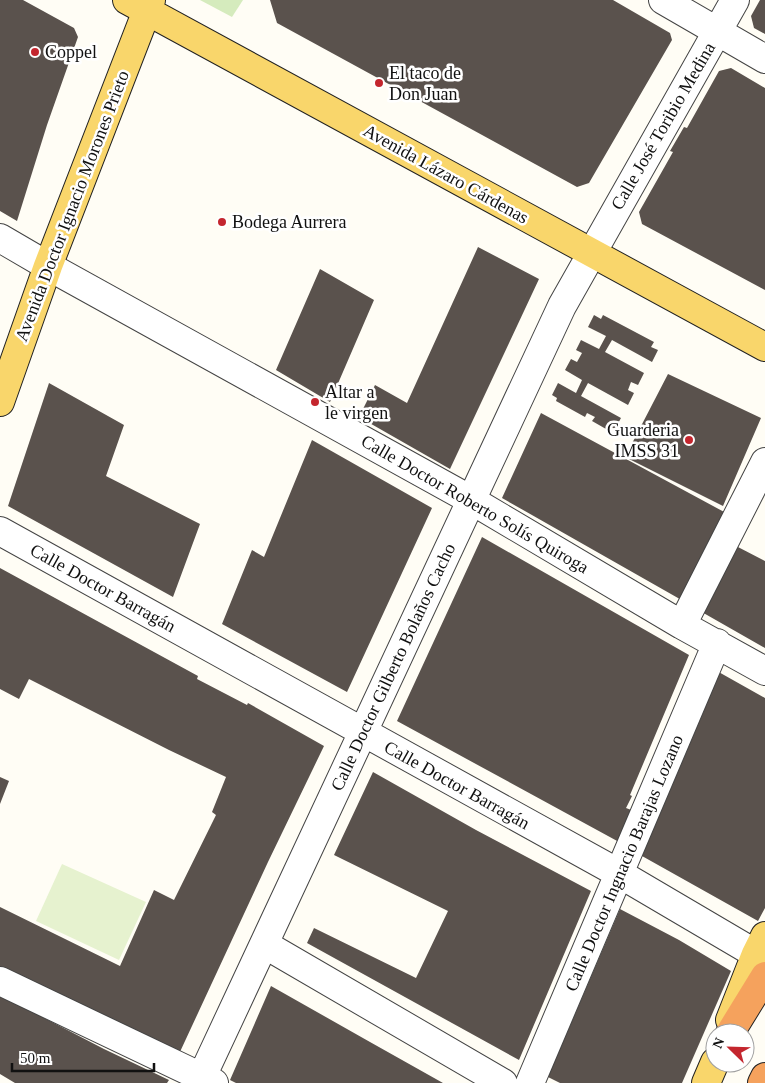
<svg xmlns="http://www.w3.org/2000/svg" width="765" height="1083" font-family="Georgia,serif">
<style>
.green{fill:#d5ebbd}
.pitch{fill:#e6f2cf}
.building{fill:#5a524d}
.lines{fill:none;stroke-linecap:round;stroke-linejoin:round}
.minor-casing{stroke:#444;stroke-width:30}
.major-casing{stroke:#222;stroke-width:30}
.highway-casing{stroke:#222;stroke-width:30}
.minor{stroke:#fff;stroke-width:28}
.major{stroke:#f9d66b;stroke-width:28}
.highway{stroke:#f5a25d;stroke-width:28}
.poi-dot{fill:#c4262e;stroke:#fff;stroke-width:2}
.labels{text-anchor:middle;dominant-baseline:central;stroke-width:5;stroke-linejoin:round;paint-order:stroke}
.poi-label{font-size:18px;fill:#111;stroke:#fff;text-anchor:start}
.street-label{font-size:18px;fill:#111;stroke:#fff}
</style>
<rect width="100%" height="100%" fill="#fffdf5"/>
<path class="green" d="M200 0H243L232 17Z"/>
<path class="pitch" d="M62 864 146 902 119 960 36 921Z"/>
<path class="building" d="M0 0H23L74 28 78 37 47 125 17 221 0 211Z
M270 0H613L670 33 672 40 589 183 577 187 277 23Z
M760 0H765V34L754 28 751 16Z
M731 68 765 88V290L642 224 639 212 673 152 670 151 684 127 687 128 719 71Z
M478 247 539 279 450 469 359 417 375 385 407 403Z
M320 269 374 300 330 402 276 370Z
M594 315 601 319 603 315 654 342 651 347 658 350 652 362 612 340 605 352 644 373 638 385 631 382 628 390 634 393 628 405 588 383 581 396 621 418 615 429 608 425 606 429 592 421 595 417 587 413 585 417 556 401 557 398 552 395 558 383 576 393 582 380 565 370 571 359 577 362 582 353 576 350 581 340 599 349 606 336 588 327Z
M668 374 761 418 723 506 625 457Z
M49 383 124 425 106 476 200 524 173 597 8 506Z
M541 413 726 513 685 602 502 498Z
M312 440 432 508 347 692 222 624 252 550 264 557Z
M482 537 689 655 630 795 632 796 626 808 634 811 619 842 397 721Z
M736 546 765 561V648L700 611Z
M0 568 198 676 197 679 247 705 248 703 324 746 268 862 179 1054 0 967V907L120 966 154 890 174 900 216 815 212 812 226 777 169 750 29 679 19 699 0 689Z
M708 666 765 698V908L758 921 642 856 705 708 693 701Z
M373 772 476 830 591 891 519 1060 307 943 314 928 416 978 448 911 334 855Z
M0 777 9 781 0 804Z
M620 909 679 940 731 971 682 1083H560L548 1077Z
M271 986 370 1042 443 1083H236L230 1080Z
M0 995 104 1049 169 1080 167 1083H15L0 1074Z"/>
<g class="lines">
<defs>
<path id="minor" d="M663 0 765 59
M0 238 48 266 471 500 682 625 765 671
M0 531 620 874 756 954
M682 625 765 462
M264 944 503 1083
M0 981 214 1083
M199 1083 562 306 735 0
M530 1083 717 643"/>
<path id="major" d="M127 0 765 347
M0 402 48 266 151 0
M730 1020 756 954 765 936
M706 1083 715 1062"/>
<path id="highway" d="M730 1033 765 976
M762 1083 765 1077"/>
</defs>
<use href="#minor" class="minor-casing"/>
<use href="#major" class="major-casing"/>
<use href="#highway" class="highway-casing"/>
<use href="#minor" class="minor"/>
<use href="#major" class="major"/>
<use href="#highway" class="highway"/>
</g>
<g class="poi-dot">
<circle cx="35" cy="52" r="5"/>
<circle cx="379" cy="83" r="5"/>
<circle cx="222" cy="222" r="5"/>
<circle cx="315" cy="402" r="5"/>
<circle cx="689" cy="440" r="5"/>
</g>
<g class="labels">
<g class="poi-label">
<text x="45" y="52">Coppel</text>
<text x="389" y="73">El taco de<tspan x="389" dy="21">Don Juan</tspan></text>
<text x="232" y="222">Bodega Aurrera</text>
<text x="325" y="392">Altar a<tspan x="325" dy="21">le virgen</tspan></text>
<text x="679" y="430" text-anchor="end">Guarderia<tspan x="679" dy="21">IMSS 31</tspan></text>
</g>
<g class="street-label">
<text transform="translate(663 126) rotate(-60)">Calle José Toribio Medina</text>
<text transform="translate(446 174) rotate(29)">Avenida Lázaro Cárdenas</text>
<text transform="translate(72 206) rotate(-69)">Avenida Doctor Ignacio Morones Prieto</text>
<text transform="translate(475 504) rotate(30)">Calle Doctor Roberto Solís Quiroga</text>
<text transform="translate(103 588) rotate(29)">Calle Doctor Barragán</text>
<text transform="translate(393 667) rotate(-65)">Calle Doctor Gilberto Bolaños Cacho</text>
<text transform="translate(457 785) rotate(29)">Calle Doctor Barragán</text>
<text transform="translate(624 863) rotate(-67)">Calle Doctor Ingnacio Barajas Lozano</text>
</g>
</g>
<g transform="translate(730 1048) rotate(293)"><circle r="24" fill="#ffffff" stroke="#a0a0a0"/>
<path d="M0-4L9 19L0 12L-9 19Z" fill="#c4262e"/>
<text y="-8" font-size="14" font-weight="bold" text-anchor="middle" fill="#111111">N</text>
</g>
<path d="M12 1063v8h142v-8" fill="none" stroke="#111111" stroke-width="2.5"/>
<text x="20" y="1063" font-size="15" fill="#111111" stroke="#ffffff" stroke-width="4" paint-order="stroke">50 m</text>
</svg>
